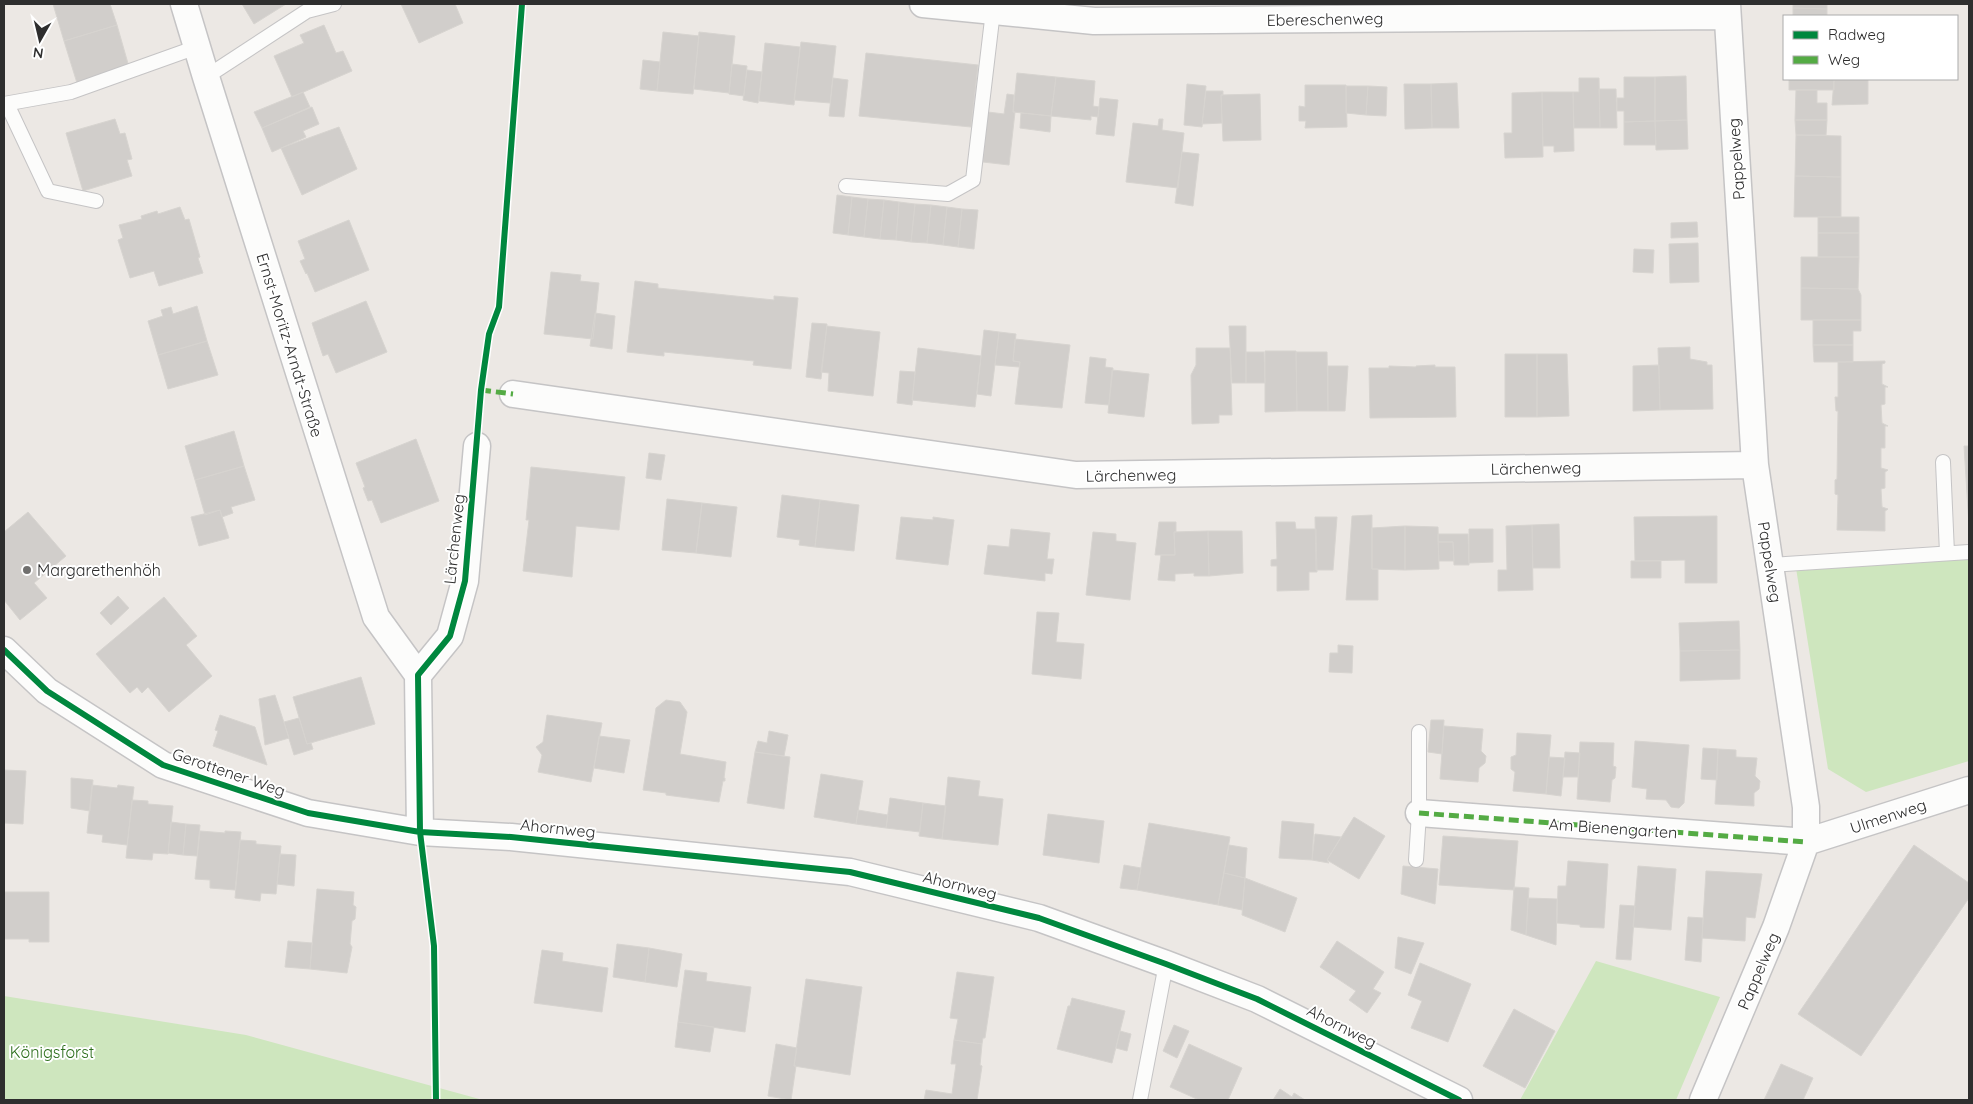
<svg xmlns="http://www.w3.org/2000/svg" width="1973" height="1104" font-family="Quicksand,sans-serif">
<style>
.green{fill:#cee6be}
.building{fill:#d1cecb;stroke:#d7d4d0}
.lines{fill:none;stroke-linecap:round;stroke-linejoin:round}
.lane-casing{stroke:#c5c4c5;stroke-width:16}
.street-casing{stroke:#c5c4c5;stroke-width:29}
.lane{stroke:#fcfcfb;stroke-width:14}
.street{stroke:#fcfcfb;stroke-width:26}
.quiet{stroke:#54ab44;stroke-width:5;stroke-dasharray:10 5;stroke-linecap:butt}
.cycleway-casing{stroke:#fff;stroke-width:9}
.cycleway{stroke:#00873e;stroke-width:6}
.poi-dot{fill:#706f6e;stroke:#fff;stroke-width:2}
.labels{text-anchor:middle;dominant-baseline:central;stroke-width:4;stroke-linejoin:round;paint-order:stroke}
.street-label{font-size:16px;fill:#2e2e2e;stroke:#fff}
.poi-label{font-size:16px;fill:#2e2e2e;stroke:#fff;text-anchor:start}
.park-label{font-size:16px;fill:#2c6e1b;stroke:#fff}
</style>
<rect width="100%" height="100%" fill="#ece8e4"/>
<path class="green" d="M1969 559V761L1866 792 1828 769 1796 568Z
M1596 961 1720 997 1676 1100H1520Z
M4 996 246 1035 483 1100H4Z"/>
<path class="building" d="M53 4H110L117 25 64 41Z
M242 4H286L254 24Z
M401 4H455L463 23 419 43Z
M1793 4H1827V9L1793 8Z
M1793 8 1827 9V16H1793Z
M117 25 129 67 77 83 64 41Z
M324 25 336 53 343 51 352 71 292 97 274 56 304 43 300 35Z
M663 32 699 36 693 94 657 91Z
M699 32 735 36 729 93 694 89Z
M801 42 836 46 830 103 794 100Z
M765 43 800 47 794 105 759 101Z
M866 53 978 65 971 127 859 116Z
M643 60 660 62 657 91 640 89Z
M732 64 747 66 744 96 729 94Z
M747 70 762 72 758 103 743 100Z
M1017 73 1056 77 1051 116 1013 112Z
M1686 76 1687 120 1655 121V77Z
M1056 77 1095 81 1093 106 1099 107 1098 117 1091 116V120L1051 116Z
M1624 77H1655V121L1624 122V111H1617V98H1624Z
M833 78 848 80 844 117 829 116Z
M1579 78H1599L1600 128H1574L1573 92H1579Z
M1789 79H1834V90H1789Z
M1834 80H1868V104L1832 105Z
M1457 83 1459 128H1432L1431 84Z
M1187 84 1206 86 1202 127 1184 125Z
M1404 84H1431L1432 128 1405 129Z
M1305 85H1346L1347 127 1305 128 1306 121H1299V106L1305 107Z
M1346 86H1368L1366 115 1346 113Z
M1368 86 1387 87 1386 116 1366 115Z
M1599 89H1616L1617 128H1600Z
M1796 90H1817V103H1827V120H1795Z
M1206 91H1223V95H1221L1222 123 1202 124Z
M303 92 310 107 262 128 254 112Z
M1542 92H1573L1574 151 1554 152V146H1543Z
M1542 92 1543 157 1505 158 1504 133H1512V93Z
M1007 94 1014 95 1013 112H1015L1009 165 983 162 988 112 1004 114Z
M1260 94 1261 140 1223 141 1221 95Z
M1100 98 1118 100 1114 136 1096 134Z
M312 107 319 124 303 131 306 137 272 152 262 128Z
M1021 113 1051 116 1050 132 1020 128Z
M115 119 120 134 125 133 132 159 127 160 132 176 83 191 66 133Z
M1159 119H1163L1162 130 1184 133 1178 188 1126 182 1133 123 1158 126Z
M1687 120 1688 149 1656 150 1655 121Z
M1795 120H1827L1826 135H1796Z
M1655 121 1656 145H1624V122Z
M339 127 357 169 302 195 281 148Z
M1796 135 1841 136V177L1795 176Z
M1182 152 1199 154 1193 206 1175 203Z
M1795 176 1841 177V217H1794Z
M837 195 852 197 848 235 833 233Z
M852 197 868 199 864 237 848 235Z
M868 199 884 200 880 239 864 237Z
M884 200 899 202 896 240 880 239Z
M899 202 915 204 911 242 896 240Z
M915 204 931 205 927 243 911 242Z
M931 205 947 207 943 245 927 243Z
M180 207 185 220 189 219 200 257 198 258 203 273 159 286 154 271 130 278 118 240 123 238 119 225 142 219 141 216 157 211 158 214Z
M947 207 962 209 958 247 943 245Z
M962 209 978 210 974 249 958 247Z
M1818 217H1859V233H1818Z
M349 220 369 270 315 292 307 273 306 274 300 261 305 259 298 241Z
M1697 222 1698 237 1671 238V223Z
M1818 233H1859V257H1818Z
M1698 243 1699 282 1670 283 1669 244Z
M1634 249 1654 250 1653 273 1633 272Z
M1801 257H1859L1858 289 1801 288Z
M551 272 581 275 580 281 599 283 593 339 544 334Z
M635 281 658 284V288L774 300V296L798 298 791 369 753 365 754 361 664 352V356L627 352Z
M1801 288 1858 289 1861 295V320H1801Z
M366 301 387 352 336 373 328 354 323 356 312 323Z
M197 306 207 341 158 355 148 321 163 316 161 310 171 307 173 314Z
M595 313 615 316 612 349 590 346Z
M1813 320H1861V331H1853V345H1813Z
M812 323 827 324 821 379 806 377Z
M827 326 880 332 873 396 828 391 829 373 821 372Z
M1229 326H1246V383H1232Z
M984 330 999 332 991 396 977 394Z
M999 332 1016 334 1013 361 1020 362 1019 367 995 365Z
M1015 339 1070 345 1062 408 1015 404 1020 362 1013 361Z
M207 341 218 375 168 389 158 355Z
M1813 345H1853V362H1814Z
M1690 347V359L1707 362V365H1712L1713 409 1660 410 1658 348Z
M918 348 981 356 975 407 912 400Z
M1196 348H1230L1232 415H1219V423L1192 424 1191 375 1196 365Z
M1265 351H1296L1297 411 1265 412Z
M1246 352H1264L1265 383H1246Z
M1296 352H1327L1328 411H1297Z
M1505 354H1537V417H1505Z
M1537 354H1567L1569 416 1537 417Z
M1090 357 1106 359 1105 367 1113 368 1109 405 1085 403Z
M1885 361V363L1882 364V384L1888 387H1885V404L1881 405 1882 423 1888 426H1885V448H1881V468L1888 470 1885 472V488L1881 489 1882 507 1888 509 1885 511V531L1837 530 1838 495 1835 494V480L1837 479 1838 411H1836L1835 397H1838V362Z
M1435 365V367H1455L1456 417 1370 418 1369 368H1389V366L1416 367V366Z
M1659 365 1660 410 1633 411V366Z
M1328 366H1348L1345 411H1328Z
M1112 370 1149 374 1144 417 1108 413Z
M900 371 915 372 912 405 897 403Z
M234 431 244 466 195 480 185 446Z
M416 439 439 501 381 523 372 500 368 501 363 488 365 487 356 463Z
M1964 446H1969V526Z
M649 453 665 455 661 480 646 478Z
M244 466 255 500 231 507 233 513 222 517 220 510 205 515 195 480Z
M531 467 625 477 619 530 576 526 572 577 523 571 529 520H526Z
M782 495 820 500 815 547 799 545 800 540 777 537Z
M667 499 702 503 696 553 662 550Z
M820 500 859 505 854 551 815 547Z
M702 503 737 507 731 557 696 553Z
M220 510 229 538 199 546 191 517Z
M28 512 66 556 34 583 47 598 20 620 4 600V532Z
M1372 515V569H1378V600H1346L1352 516Z
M1717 516V583H1685V560L1635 561 1634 517Z
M901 517 933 520V517L954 520 948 565 896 559Z
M1315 517H1337L1333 570H1316Z
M1159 522H1176V532H1174L1175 555H1155Z
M1276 522H1295L1296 529H1316L1317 572H1309V590L1277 591V566H1271V560L1277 559Z
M1559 524 1560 568H1533L1532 525Z
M1532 525 1533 590 1498 591V570H1507L1506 526Z
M1405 526V570L1372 569V528Z
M1405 526 1438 527 1439 569 1405 570Z
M1011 529 1050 533 1047 559H1054L1052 574 1045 573V581L984 574 988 545 1009 547Z
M1469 529H1493V562L1469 563Z
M1208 531 1209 576H1194V573L1175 574V581L1158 580 1161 555H1175L1174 532Z
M1208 531H1242L1243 573 1209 576Z
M1093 532 1116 534V541L1136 543 1130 600 1086 595Z
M1438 534H1468L1469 565H1454L1453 542H1438Z
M1438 542H1453L1454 561H1439Z
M1631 561H1661V578H1631Z
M118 596 129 608 111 625 100 613Z
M164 597 197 636 186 645 212 676 169 712 148 687 142 693 137 687 130 693 96 654Z
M1037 612 1059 613 1056 642 1084 644 1081 679 1032 674Z
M1739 621 1740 650 1680 651 1679 623Z
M1338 645 1353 646 1352 673 1329 672 1330 653H1338Z
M1740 650V679L1680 681V651Z
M361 677 375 724 307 744 293 697Z
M275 695 289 738 265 745 259 699Z
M666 700 680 702 687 712 680 754 726 762 724 778H725V781H723L719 802 666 795V793L643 790 656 708Z
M220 715 255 727 267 765 213 746 218 731 215 730Z
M547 715 602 723 591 782 538 772 542 755 536 747 543 742Z
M299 718 307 744 311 743 313 749 294 755 284 722Z
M1431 720H1444L1442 754 1428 752Z
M1444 726 1483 729 1481 751 1486 756 1485 763 1479 768 1478 782 1440 779Z
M769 731 788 735 784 756 755 752 758 741 767 743Z
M1517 733 1551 735 1546 794 1513 791 1515 772 1511 769V757L1516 755Z
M599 736 630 740 624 773 594 768Z
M1635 741 1689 745 1684 803 1679 808 1671 807 1666 800 1646 799 1647 789 1632 787Z
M1580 742 1614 743 1613 766 1616 767 1615 778 1612 780 1610 802 1577 799Z
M1703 748 1718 749 1717 780 1701 779Z
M1718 749 1736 750V757L1757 758 1755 776 1760 781 1759 789 1754 793V806L1715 804Z
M755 752 790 757 784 809 747 803Z
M1565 752 1580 753 1578 777H1563Z
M1549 757 1565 758 1561 796 1546 794Z
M4 770 26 771 23 824 4 823Z
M821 774 863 781 856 824 814 817Z
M948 777 980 781 978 796 1003 799 998 845 942 839Z
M71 778 93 780 90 811 71 808Z
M92 785 117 788 118 785 134 787 127 845 102 842 103 835 87 833Z
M890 798 923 803 920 832 886 828Z
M132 800 148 801V804L173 806 168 854 153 853 152 860 126 858Z
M923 803 946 806 942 839 919 836Z
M858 810 888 815 886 828 856 824Z
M1048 814 1104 821 1099 863 1043 855Z
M1354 817 1385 836 1359 879 1327 860Z
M1282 821 1314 824 1312 860 1279 858Z
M171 822 186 824 183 855 168 853Z
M1149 823 1230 837 1218 905 1137 890Z
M186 824 200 825 197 856 183 855Z
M200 831 225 833V831L241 832 235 890 210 888V880L195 879Z
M1315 834 1341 837 1327 860 1329 863 1312 860Z
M1443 836 1518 841 1514 890 1439 885Z
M240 840 256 841V844L281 846 276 894 261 893 260 901 235 898Z
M1229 845 1247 848 1245 878 1224 873Z
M1914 845 1969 883V898L1861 1056 1798 1014Z
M280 854 296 855 294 886 277 884Z
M1568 861 1608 864 1604 928 1580 927V925L1557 923 1558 886H1566Z
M1124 865 1141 868 1137 890 1120 888Z
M1403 866 1438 869 1435 904 1401 894Z
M1638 866 1676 869 1671 930 1633 927Z
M1706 871 1762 874 1755 918 1746 917 1745 941 1702 938Z
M1224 873 1245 878 1242 910 1218 905Z
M1245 878 1297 898 1285 932 1242 915Z
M1514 887 1529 888 1526 935 1511 930Z
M317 889 354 892 353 905 356 907 355 919 352 921 350 944 352 947 347 973 310 969Z
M4 892H49V942H29V939H4Z
M1528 898 1557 899 1556 945 1526 935Z
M1620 905 1635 906 1631 960 1616 959Z
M1688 917 1703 918 1701 962 1685 960Z
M1398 937 1424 943 1411 974 1395 968Z
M288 941 312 943 310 969 285 967Z
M1337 941 1384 972 1373 989 1381 993 1367 1013 1349 1000 1356 991 1320 967Z
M617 944 649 948 645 982 613 977Z
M649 948 682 954 677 987 645 982Z
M542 950 563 953 562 961 608 968 602 1012 534 1003Z
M1420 963 1471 984 1448 1042 1411 1028 1422 1001 1408 995Z
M685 970 707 973 706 981 751 987 745 1032 678 1022Z
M957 972 994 977 985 1038H983L982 1044 954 1040 958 1019 950 1018Z
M806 979 862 987 850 1075 794 1066Z
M1072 998 1125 1011 1112 1063 1057 1049 1068 1006H1070Z
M1514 1009 1555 1031 1525 1088 1483 1066Z
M678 1022 714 1027 710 1052 675 1047Z
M1174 1025 1189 1031 1177 1058 1163 1051Z
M1120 1031 1131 1034 1127 1051 1116 1048Z
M954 1040 982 1044 980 1065 982 1066 977 1100H924L926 1090 952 1094 956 1064H951Z
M776 1044 797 1048 794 1066H796L791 1100 768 1096Z
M1189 1044 1242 1068 1228 1100H1199L1170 1087Z
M1781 1064 1813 1078 1803 1100H1764Z
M1280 1089 1292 1097 1294 1093 1305 1100H1273Z"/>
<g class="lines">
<defs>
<path id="lane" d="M206 77 307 11 334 4
M4 104 71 92 197 47
M7 104 48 191 96 201
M846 186 948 194 973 180 993 11
M1943 462 1947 553
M1771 565 1969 552
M1416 860 1419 813V732
M1140 1100 1166 964"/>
<path id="street" d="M184 4 206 77 376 617 418 675
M923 4 1094 21 1727 16
M513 394 1076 475 1755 465
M4 650 47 691 163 765 308 813 420 832 511 837 850 872 1039 918 1166 964 1257 999 1459 1100
M1419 813 1806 842 1969 790
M420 832 418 675 450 636 465 581 477 446
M1703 1100 1776 927 1806 842V807L1755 465 1727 4"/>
</defs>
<use href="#lane" class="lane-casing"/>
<use href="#street" class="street-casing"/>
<use href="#lane" class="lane"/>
<use href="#street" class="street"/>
<path class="quiet" d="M481 390 513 394
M1419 813 1806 842"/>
<defs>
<path id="cycleway" d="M4 650 47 691 163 765 308 813 420 832 511 837 850 872 1039 918 1166 964 1257 999 1459 1100
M436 1100 434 946 420 832 418 675 450 636 465 581 481 390 489 334 499 307 522 4"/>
</defs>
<use href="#cycleway" class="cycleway-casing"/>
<use href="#cycleway" class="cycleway"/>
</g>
<circle class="poi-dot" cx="27" cy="570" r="5"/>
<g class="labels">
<g class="street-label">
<text transform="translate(1325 19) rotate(-1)">Ebereschenweg</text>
<text transform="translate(1736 159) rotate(-94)">Pappelweg</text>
<text transform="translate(290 345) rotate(73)">Ernst-Moritz-Arndt-Straße</text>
<text transform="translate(1536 468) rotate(-1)">Lärchenweg</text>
<text transform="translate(1131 475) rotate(-1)">Lärchenweg</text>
<text transform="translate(454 539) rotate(-84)">Lärchenweg</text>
<text transform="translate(1770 562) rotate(81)">Pappelweg</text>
<text transform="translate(229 772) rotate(19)">Gerottener Weg</text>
<text transform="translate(1888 816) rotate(-18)">Ulmenweg</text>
<text transform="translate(558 828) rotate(6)">Ahornweg</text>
<text transform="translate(1613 828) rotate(4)">Am Bienengarten</text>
<text transform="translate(960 885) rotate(14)">Ahornweg</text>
<text transform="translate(1758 971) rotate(-67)">Pappelweg</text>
<text transform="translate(1342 1026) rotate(27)">Ahornweg</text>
</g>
<g class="poi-label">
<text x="37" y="570">Margarethenhöh</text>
</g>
<g class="park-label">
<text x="52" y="1052">Königsforst</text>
</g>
</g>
<rect width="1973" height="1104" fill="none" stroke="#2e2e2e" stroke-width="10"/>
<rect x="1783" y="15" width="175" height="65" fill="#ffffff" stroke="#ababab"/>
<rect x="1793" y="31" width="25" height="8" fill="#00873e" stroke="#ababab"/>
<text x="1828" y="40" font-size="15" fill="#2e2e2e">Radweg</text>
<rect x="1793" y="56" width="25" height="8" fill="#54ab44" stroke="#ababab"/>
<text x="1828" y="65" font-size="15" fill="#2e2e2e">Weg</text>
<g transform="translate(40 40) rotate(188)" stroke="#ffffff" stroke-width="4" paint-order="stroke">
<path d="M0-4L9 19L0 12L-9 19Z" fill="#2e2e2e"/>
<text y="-8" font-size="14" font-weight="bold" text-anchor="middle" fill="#2e2e2e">N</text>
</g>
</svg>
